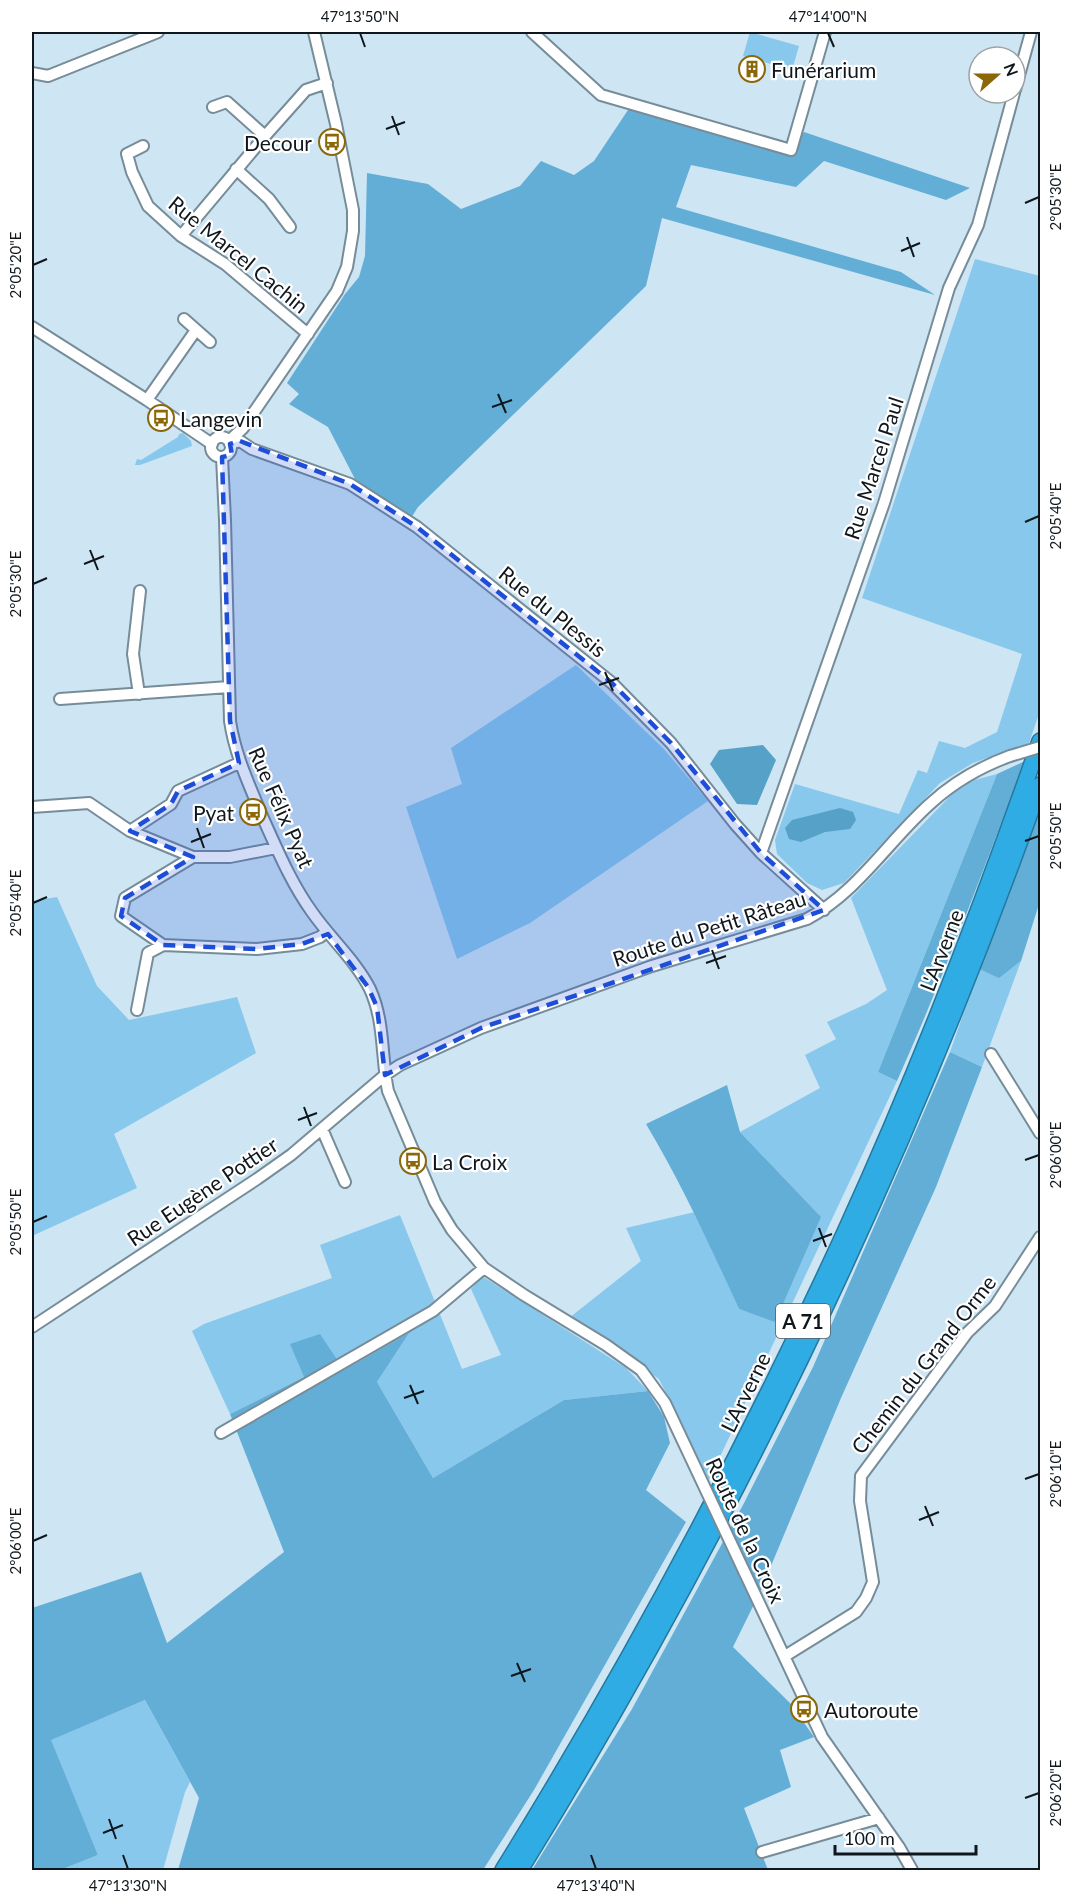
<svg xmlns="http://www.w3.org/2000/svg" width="1072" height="1902" font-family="Lato,sans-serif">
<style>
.green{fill:#88c8ec}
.forest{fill:#63aed6}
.water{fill:#56a1c8}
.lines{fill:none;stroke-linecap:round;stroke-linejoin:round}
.minor-casing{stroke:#768c99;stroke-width:14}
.highway-casing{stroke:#24789e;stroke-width:18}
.minor{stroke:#fff;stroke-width:10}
.highway{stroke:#30ace4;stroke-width:15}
.minor-bridge-casing{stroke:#768c99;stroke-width:14;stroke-linecap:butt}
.minor-bridge{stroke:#fff;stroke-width:10}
.marked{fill:#1d4ed8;fill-opacity:0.2;stroke:#1d4ed8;stroke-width:4.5;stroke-dasharray:12 8;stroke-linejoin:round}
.ticks{fill:none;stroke:#0f171c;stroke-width:2}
.labels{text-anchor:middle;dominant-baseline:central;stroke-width:4.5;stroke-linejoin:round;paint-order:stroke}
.shield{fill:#fff;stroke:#575d60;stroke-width:1.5}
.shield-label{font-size:20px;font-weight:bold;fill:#0f171c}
.poi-label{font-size:21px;fill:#0f171c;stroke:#fff;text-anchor:start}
.street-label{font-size:21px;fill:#0f171c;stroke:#fff}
.neatline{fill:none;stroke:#0f171c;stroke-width:2}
.ticks-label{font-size:15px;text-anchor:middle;fill:#0f171c}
</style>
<rect width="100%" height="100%" fill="#cee5f3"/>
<path class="green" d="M750 32 799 46 792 70 743 56Z
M975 259 1040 276V711L1029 743 973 763 940 783 844 883 822 890 807 883 777 854 775 840 795 784 899 814 918 770 927 773 939 741 965 748 997 732 1022 654 862 598Z
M183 433 191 441 192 446 140 465H135L137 459 141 460 178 437 179 434Z
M576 665 663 748 708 801 530 923 457 959 406 807 462 784 451 748Z
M997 774 878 1072 897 1081 709 1480 659 1379 569 1318 641 1261 626 1228 695 1212 739 1309 775 1321 819 1215 740 1132 820 1088 805 1055 836 1039 827 1022 866 1004 887 990 851 898 963 783Z
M57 897 97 986 129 1020 237 997 256 1053 114 1134 137 1188 32 1236V901Z
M1021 961 982 1067 950 1052 979 969 999 977Z
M400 1215 462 1369 501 1355 471 1289 482 1276 626 1368 648 1391 564 1400 433 1478 377 1382 408 1334 344 1370 291 1344 304 1377 230 1414 192 1331 204 1324 332 1278 320 1245Z
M145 1700 190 1782 185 1792 163 1870H60L98 1855 50 1740Z"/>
<path class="forest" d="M632 104 791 150 804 132 970 188 946 200 824 161 796 187 691 165 676 207 901 272 935 295 662 218 646 286 418 507 411 518 355 479 328 427 289 404 299 394 287 383 345 294 359 277 365 256 367 173 428 184 461 209 520 186 541 161 574 175 594 161Z
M1025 761C984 868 944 976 897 1081L878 1072 997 774Z
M1040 804V901L1021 961 999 978 979 969Z
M950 1052 982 1067 936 1187 841 1398 761 1590 733 1647 790 1703 814 1737 780 1750 791 1787 744 1808 768 1870H532L632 1709 743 1505 813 1367Z
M727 1085 740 1132 821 1217 775 1322 739 1309C710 1246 682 1184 646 1124Z
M409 1333 377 1382 433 1478 564 1400 648 1391 664 1417 670 1443 646 1490 686 1522 534 1790 483 1870H178L199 1798 145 1700 51 1740 98 1855 60 1870H32V1608L141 1572 167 1643 284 1552 230 1414 304 1377 290 1344 320 1334 344 1370Z"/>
<path class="water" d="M763 745 776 760 757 805 737 804 710 764 719 750Z
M840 808 853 812 856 820 850 829 825 832 801 842 789 839 785 828 792 820Z"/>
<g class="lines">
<defs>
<path id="minor" d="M532 32 601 95 791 150 825 32
M32 73 48 76 158 32
M1015 90 1031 32
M213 107 227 102 265 136
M143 146 127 154 132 172 148 206 181 236 225 264 308 334
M236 169 269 199 290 227
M181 236 265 136 306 90 327 83
M184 319 210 342
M32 327 147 400 212 444
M147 400 196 330
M211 447a10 10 0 1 1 20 0a10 10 0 1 1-20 0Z
M229 441 243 428 337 291 347 267 353 231V210L336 124 314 32
M230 444 240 441 252 449 350 484 417 527 612 683 671 743 735 824 761 853 824 910
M222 457 225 520 230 721C235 755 249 784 262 816 277 849 291 883 312 912 330 938 356 961 370 989 385 1022 381 1057 388 1091L435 1202 452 1230 484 1268 524 1295 606 1345 641 1370 665 1403 697 1471
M139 694 133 654 140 591
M60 699 229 687
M32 807 89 803 130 831 193 857H230L276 848
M130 831 171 804 178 791 239 763
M761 853 884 503 949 288 978 225 1014 93
M193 857 125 898 121 916 163 945 257 949 302 944 320 937 326 932
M137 1010 148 953 163 945
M991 1054 1040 1133
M322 1129 345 1182
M32 1327 257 1179 291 1155 385 1075 400 1065 481 1028 652 966 807 919C858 892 888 841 931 803 954 782 980 767 1010 756
M221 1433 433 1311 484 1268
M744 1571 822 1737 899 1847 912 1870
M785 1656 856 1612 866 1598 873 1582 860 1501 861 1476 967 1333 995 1306 1040 1237
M762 1852 879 1818"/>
<path id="highway" d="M503 1870C630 1665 744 1452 845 1232 918 1072 982 907 1040 741
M520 1870C731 1528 906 1164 1040 785"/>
</defs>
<use href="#minor" class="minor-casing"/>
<use href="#highway" class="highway-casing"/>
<use href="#minor" class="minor"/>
<use href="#highway" class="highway"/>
<defs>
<path id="minor-bridge" d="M1010 756 1040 747
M697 1471 744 1571"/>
</defs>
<use href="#minor-bridge" class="minor-bridge-casing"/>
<use href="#minor-bridge" class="minor-bridge"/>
</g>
<path class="marked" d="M240 441 350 484 417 527 612 683 671 743 761 853 824 910 481 1028 385 1075 377 1007 368 987 328 934 302 944 257 949 163 945 121 916 125 898 193 857 130 831 171 804 178 791 239 763 230 721 222 457 232 455 230 444Z"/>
<path class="ticks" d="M360 33 365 47M828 33 834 47M392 116 399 135M386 129 405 122M1025 203 1039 197M907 237 914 257M901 251 920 243M33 265 47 259M498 394 506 413M492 407 512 400M1025 522 1039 516M90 550 98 570M84 564 104 556M33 584 47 578M605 672 613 691M599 685 619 678M197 828 204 848M1025 841 1039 836M191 842 211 834M33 903 47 897M712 950 719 969M706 963 726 956M304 1107 311 1126M298 1120 317 1113M1025 1160 1039 1155M33 1222 47 1216M819 1228 826 1247M813 1241 832 1234M410 1385 418 1404M404 1398 424 1391M1025 1479 1039 1474M925 1506 933 1526M919 1520 939 1512M33 1541 47 1535M517 1663 525 1682M511 1676 531 1669M1025 1798 1039 1793M109 1819 116 1839M103 1833 123 1825M123 1855 128 1869M591 1855 596 1869"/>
<defs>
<symbol id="building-ring" viewBox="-11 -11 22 22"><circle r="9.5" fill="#fff" stroke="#8b6708" stroke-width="1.5"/><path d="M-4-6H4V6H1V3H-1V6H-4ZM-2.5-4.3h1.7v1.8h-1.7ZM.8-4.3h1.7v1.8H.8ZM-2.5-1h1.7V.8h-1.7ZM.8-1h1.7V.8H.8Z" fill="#8b6708"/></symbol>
<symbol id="bus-ring" viewBox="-11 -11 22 22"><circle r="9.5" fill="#fff" stroke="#8b6708" stroke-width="1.5"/><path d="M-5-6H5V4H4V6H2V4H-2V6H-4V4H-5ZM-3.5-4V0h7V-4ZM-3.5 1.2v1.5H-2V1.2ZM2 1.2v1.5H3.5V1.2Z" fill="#8b6708"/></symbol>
</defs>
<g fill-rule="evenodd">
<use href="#building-ring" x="737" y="54" width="30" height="30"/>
<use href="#bus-ring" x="317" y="127" width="30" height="30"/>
<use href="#bus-ring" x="146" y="403" width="30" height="30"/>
<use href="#bus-ring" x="238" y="797" width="30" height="30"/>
<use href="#bus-ring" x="398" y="1146" width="30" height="30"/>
<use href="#bus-ring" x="789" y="1694" width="30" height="30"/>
</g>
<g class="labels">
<rect class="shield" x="776" y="1304" width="54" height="34" rx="4.5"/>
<g class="shield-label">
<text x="803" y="1321">A 71</text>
</g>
<g class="poi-label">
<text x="771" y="69">Funérarium</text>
<text x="312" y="142" text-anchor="end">Decour</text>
<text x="180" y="418">Langevin</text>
<text x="234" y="812" text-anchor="end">Pyat</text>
<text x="432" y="1161">La Croix</text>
<text x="824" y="1709">Autoroute</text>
</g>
<g class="street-label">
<text transform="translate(239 254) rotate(39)">Rue Marcel Cachin</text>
<text transform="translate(873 468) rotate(-72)">Rue Marcel Paul</text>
<text transform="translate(553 611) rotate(39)">Rue du Plessis</text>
<text transform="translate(282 807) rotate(66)">Rue Félix Pyat</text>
<text transform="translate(709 928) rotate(-18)">Route du Petit Râteau</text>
<text transform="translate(941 950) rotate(-69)">L'Arverne</text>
<text transform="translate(202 1191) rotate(-34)">Rue Eugène Pottier</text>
<text transform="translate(923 1364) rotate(-52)">Chemin du Grand Orme</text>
<text transform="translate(745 1392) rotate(-64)">L'Arverne</text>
<text transform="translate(746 1530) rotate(65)">Route de la Croix</text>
</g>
</g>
<rect width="1072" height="1902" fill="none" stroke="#ffffff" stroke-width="66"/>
<g transform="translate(997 75) rotate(69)"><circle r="28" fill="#ffffff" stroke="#9fa2a4" stroke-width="1.5"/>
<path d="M0-4.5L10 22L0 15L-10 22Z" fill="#8b6708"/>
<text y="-9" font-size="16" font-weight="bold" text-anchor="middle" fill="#0f171c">N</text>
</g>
<path d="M835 1845v9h141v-9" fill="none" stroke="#0f171c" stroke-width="3"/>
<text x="844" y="1845" font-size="18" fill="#0f171c" stroke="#ffffff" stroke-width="4.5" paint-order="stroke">100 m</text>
<rect x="33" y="33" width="1006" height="1836" class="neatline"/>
<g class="ticks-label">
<text x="360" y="22">47°13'50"N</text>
<text x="828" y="22">47°14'00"N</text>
<text transform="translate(1056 197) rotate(-90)" y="5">2°05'30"E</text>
<text transform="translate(16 265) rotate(-90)" y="5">2°05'20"E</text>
<text transform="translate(1056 516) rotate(-90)" y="5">2°05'40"E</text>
<text transform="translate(16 584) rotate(-90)" y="5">2°05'30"E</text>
<text transform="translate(1056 836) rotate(-90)" y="5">2°05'50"E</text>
<text transform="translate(16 903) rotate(-90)" y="5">2°05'40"E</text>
<text transform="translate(1056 1155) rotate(-90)" y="5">2°06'00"E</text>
<text transform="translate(16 1222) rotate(-90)" y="5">2°05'50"E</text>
<text transform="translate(1056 1474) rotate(-90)" y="5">2°06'10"E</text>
<text transform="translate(16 1541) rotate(-90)" y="5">2°06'00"E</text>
<text transform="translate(1056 1793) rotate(-90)" y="5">2°06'20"E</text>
<text x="128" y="1891">47°13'30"N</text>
<text x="596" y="1891">47°13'40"N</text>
</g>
</svg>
